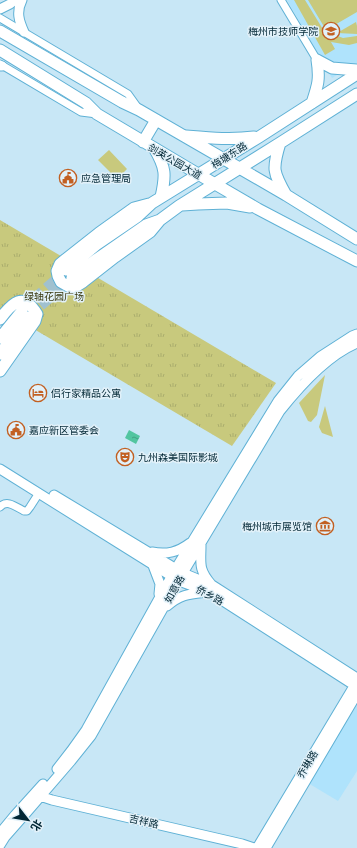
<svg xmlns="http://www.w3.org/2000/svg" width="357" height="848" font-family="'Public Sans','Noto Sans SC',sans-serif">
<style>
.built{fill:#afe3fc}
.green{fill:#c8c97d}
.park{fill:url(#park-tufts)}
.water{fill:url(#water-ripples)}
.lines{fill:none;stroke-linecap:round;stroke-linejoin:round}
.primary-tunnel{stroke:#a0c1cf;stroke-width:11;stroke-dasharray:11 5.5;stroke-linecap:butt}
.minor-casing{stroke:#5fb1d5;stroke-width:9}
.tertiary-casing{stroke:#5fb1d5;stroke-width:11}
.primary-casing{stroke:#5fb1d5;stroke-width:13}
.minor{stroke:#fff;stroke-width:7}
.tertiary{stroke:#fff;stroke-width:9}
.primary{stroke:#fff;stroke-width:11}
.labels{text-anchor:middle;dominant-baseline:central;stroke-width:3;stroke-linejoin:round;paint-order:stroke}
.poi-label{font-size:10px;fill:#022735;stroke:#e2f1f9;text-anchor:start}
.street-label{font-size:10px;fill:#022735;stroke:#e2f1f9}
.park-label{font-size:10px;fill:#3a3a11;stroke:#e2f1f9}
</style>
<defs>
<pattern id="park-tufts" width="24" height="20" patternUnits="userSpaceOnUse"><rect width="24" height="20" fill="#c8c97d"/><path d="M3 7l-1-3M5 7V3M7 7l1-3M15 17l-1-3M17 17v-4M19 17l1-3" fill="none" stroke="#aaad6d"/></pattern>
<pattern id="water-ripples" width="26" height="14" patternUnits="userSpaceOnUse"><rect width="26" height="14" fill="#52c5a0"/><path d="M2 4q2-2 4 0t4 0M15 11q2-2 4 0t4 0" fill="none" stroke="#42a083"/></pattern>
</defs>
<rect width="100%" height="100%" fill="#c8e7f6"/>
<path class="built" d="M287 0H357V63L332 78Z
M357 705V771L338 801 308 783Z"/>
<path class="green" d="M294 0H305L324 31 343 38 357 36V43L349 45 331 42 335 49 325 55Z
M308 0H357V12L326 30Z
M356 22 357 26V34L337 33Z
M109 150 127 169 117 179 98 160Z
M325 375 317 415 311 422 308 421 299 403Z
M325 406 333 437 322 433 319 427Z"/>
<path class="park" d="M0 220 276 383 232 446 0 309Z"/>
<path class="water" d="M129 430 140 436 136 444 125 438Z"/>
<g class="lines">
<path class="primary-tunnel" d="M22 310 66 271
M28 316 72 278"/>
<defs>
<path id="minor" d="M281 0 317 60
M0 18 128 94 138 108
M0 64 81 112 97 114
M0 507C7 499 16 507 24 511H27L30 507 39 493"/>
<path id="tertiary" d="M22 0C16 12 19 21 24 32
M0 9 10 4 15 0
M0 66H2
M0 469 179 581 209 592 357 687
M54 495 183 573 212 585 357 678
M201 545C201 563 198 569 211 584
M152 552C167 555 178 552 190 543
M152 563 160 584 159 594
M167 606C181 594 189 594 207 592
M57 769 71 751 86 730 176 568 278 401 298 376 321 356 352 336 357 334
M37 795 52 800 242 844 254 848
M0 833 15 815 43 784
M0 845 5 837 27 812 71 761 91 736 183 573 280 411C299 387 328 355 357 343
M257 848 357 681
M266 848 357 694"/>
<path id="primary" d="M0 31 122 102 139 110 286 195 357 239
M0 50 86 103 97 114 198 174 258 209 357 261
M317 60 332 68 357 70
M312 103C318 85 320 79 317 60
M186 136C210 138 231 140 254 137
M143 142 156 120
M280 143C272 169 273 172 286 195
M154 148C166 168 166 175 161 197
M149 204 134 208 99 233 66 259 60 264 57 271 58 276 61 282 68 286 75 287 83 282 115 257 150 232 160 220
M182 205 198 204 227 203 250 207
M66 270 96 245 137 217 152 203 259 137 357 74
M72 278 97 259 146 225 160 220 179 206 280 143 357 94
M0 319C12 303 23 291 37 314L35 321 0 371
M0 338 22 311
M0 354 27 317"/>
</defs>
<use href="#minor" class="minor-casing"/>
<use href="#tertiary" class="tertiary-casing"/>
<use href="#primary" class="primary-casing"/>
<use href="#minor" class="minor"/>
<use href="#tertiary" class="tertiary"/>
<use href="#primary" class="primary"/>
</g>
<defs>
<symbol id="university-ring" viewBox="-11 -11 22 22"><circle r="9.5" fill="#e2f1f9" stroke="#c26022" stroke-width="1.5"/><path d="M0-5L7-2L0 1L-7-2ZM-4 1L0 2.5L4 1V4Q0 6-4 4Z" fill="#c26022"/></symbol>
<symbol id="civic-ring" viewBox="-11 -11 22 22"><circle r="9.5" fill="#e2f1f9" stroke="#c26022" stroke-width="1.5"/><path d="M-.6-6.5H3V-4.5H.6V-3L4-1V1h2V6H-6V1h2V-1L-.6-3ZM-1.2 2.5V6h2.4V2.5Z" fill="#c26022"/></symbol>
<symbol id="hotel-ring" viewBox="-11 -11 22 22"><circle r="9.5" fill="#e2f1f9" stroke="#c26022" stroke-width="1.5"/><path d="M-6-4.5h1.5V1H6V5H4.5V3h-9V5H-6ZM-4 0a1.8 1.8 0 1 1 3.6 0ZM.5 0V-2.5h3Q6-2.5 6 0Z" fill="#c26022"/></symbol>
<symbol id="theatre-ring" viewBox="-11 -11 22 22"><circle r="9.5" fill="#e2f1f9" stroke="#c26022" stroke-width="1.5"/><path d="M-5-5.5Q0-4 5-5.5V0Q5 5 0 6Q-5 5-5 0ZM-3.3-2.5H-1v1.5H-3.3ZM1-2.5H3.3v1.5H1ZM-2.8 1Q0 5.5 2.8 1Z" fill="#c26022"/></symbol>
<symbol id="museum-ring" viewBox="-11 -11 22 22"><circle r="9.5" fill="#e2f1f9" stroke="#c26022" stroke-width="1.5"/><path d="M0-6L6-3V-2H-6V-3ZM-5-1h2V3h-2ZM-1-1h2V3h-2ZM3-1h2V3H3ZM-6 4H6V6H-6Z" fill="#c26022"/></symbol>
</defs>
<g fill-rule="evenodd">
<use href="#university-ring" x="321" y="21" width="20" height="20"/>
<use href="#civic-ring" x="58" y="168" width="20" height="20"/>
<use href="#hotel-ring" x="28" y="383" width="20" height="20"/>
<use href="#civic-ring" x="6" y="420" width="20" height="20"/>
<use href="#theatre-ring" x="115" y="447" width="20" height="20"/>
<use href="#museum-ring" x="315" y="516" width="20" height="20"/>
</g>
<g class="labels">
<g class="poi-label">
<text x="318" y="31" text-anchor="end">梅州市技师学院</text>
<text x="81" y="178">应急管理局</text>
<text x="51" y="393">侣行家精品公寓</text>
<text x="29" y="430">嘉应新区管委会</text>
<text x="138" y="457">九州森美国际影城</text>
<text x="312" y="526" text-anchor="end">梅州城市展览馆</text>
</g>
<g class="street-label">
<text transform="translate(229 155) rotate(-32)">梅塘东路</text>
<text transform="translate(175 161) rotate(30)">剑英公园大道</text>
<text transform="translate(174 589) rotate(-61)">如意路</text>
<text transform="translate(210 595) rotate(28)">侨乡路</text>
<text transform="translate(307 764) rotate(-59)">乔琳路</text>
<text transform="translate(144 821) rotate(13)">吉祥路</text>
</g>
<g class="park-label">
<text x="54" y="296">绿轴花园广场</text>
</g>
</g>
<g transform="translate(28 820) rotate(121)" stroke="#e2f1f9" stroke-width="3" paint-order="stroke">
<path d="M0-3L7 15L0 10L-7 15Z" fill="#022735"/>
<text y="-6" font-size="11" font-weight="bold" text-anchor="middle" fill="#022735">北</text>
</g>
</svg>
